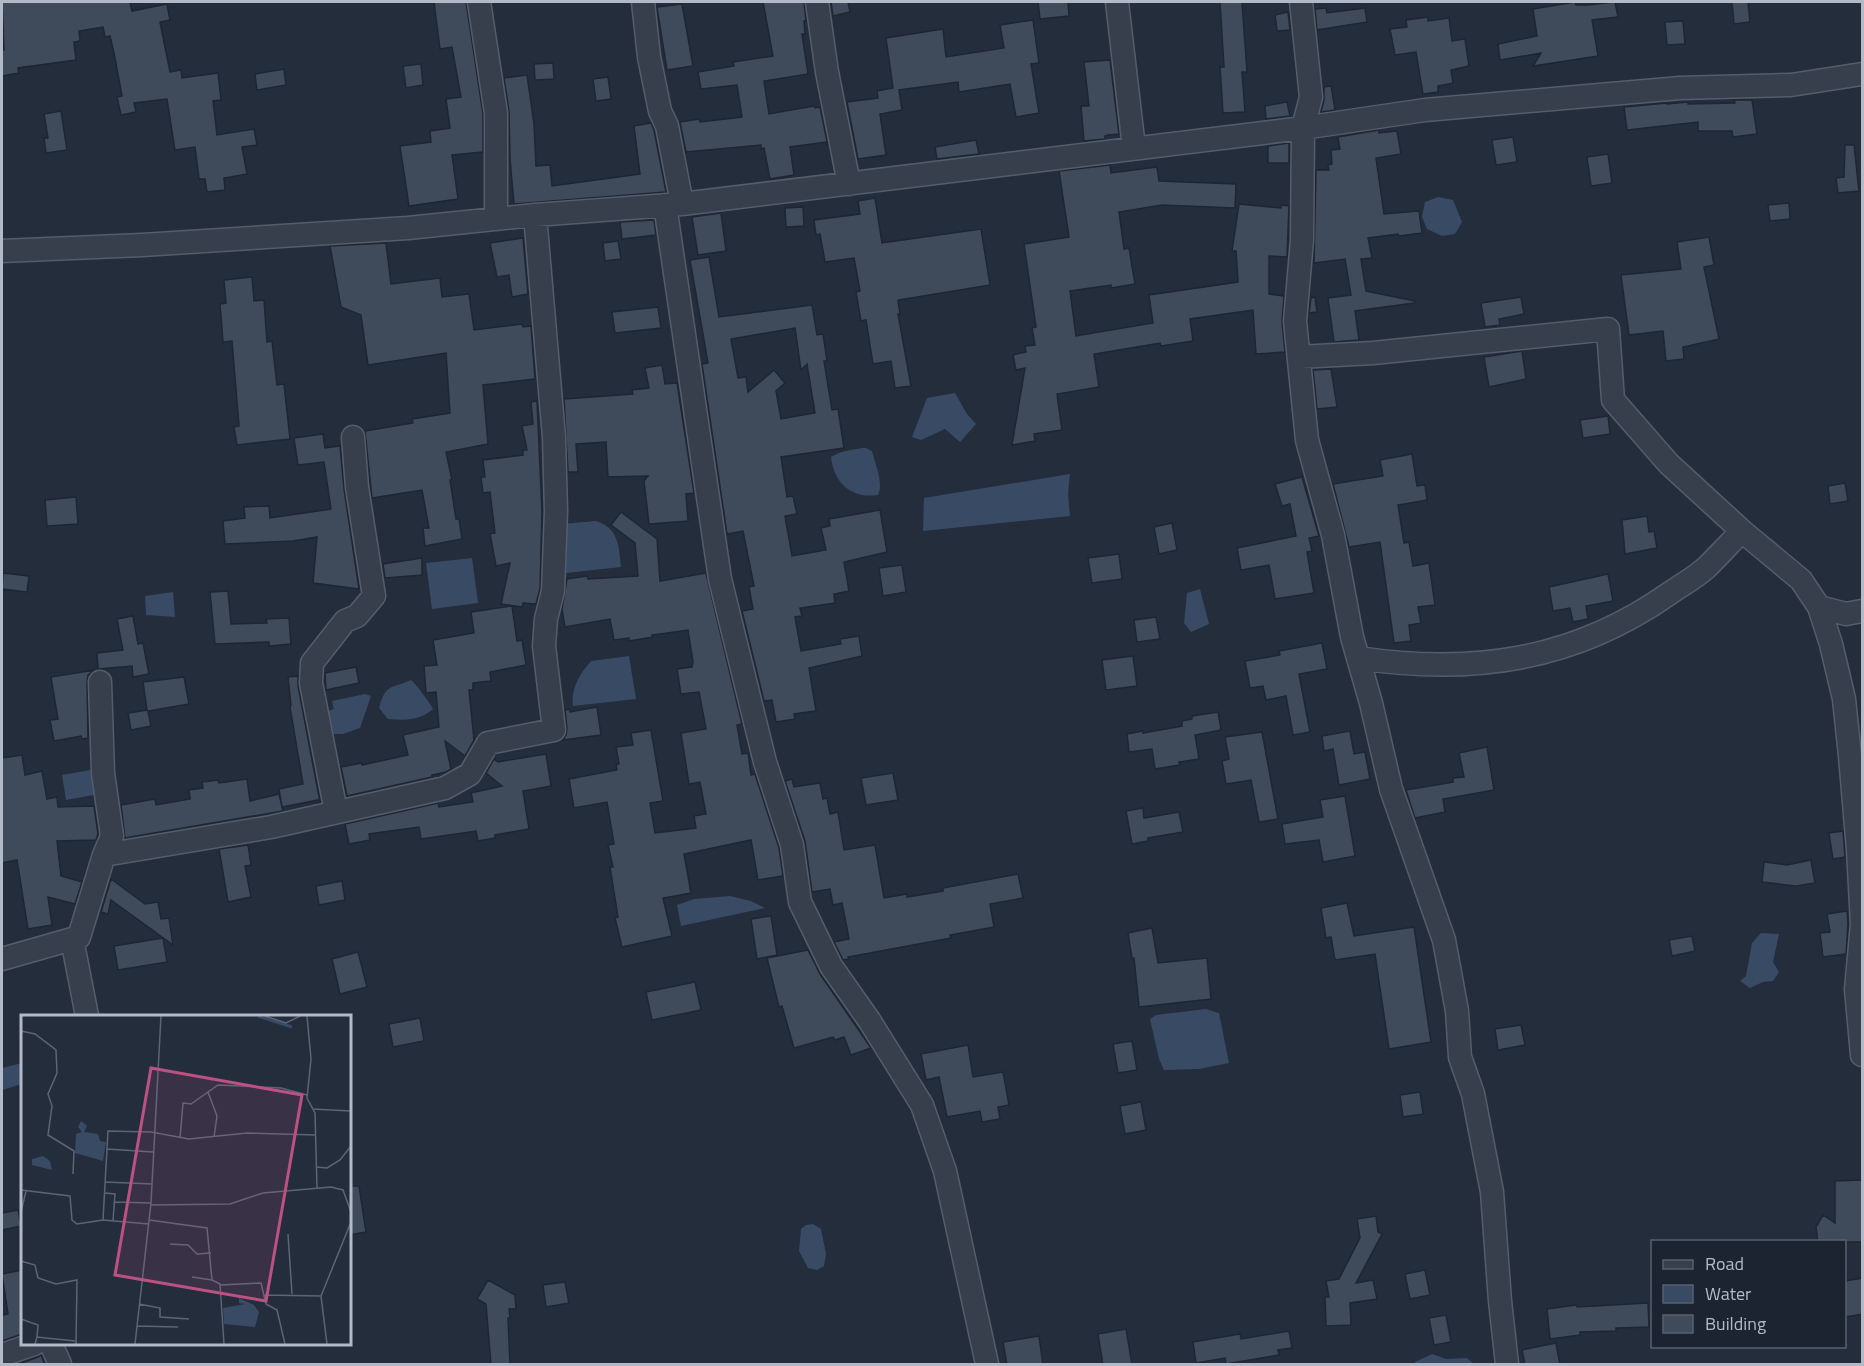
<svg xmlns="http://www.w3.org/2000/svg" width="1864" height="1366" font-family="'Titillium Web',sans-serif">
<style>
.water{fill:#394a65}
.building{fill:#3f4b5b;stroke:#1e2633;stroke-width:1.5;fill-rule:evenodd}
.lines{fill:none;stroke-linecap:round;stroke-linejoin:round}
.minor-casing{stroke:#555d6a;stroke-width:25}
.minor{stroke:#373f4c;stroke-width:22}
.inset-river{fill:none;stroke:#394a65;stroke-width:3}
.inset-road{fill:none;stroke:#5d6574;stroke-width:1.5}
.view{fill:#bd5181;fill-opacity:0.15;stroke:#bd5181;stroke-width:3}
.inset-edge{fill:none;stroke:#b3bac7;stroke-width:3}
</style>
<rect width="100%" height="100%" fill="#232d3c"/>
<path class="water" d="M1438 197 1453 200 1462 222 1455 234 1442 236 1427 229 1422 217 1425 202Z
M955 393 967 414 976 424 960 442 945 429 921 440 912 437 927 398Z
M862 448H866L872 451C875 464 884 483 878 495 851 499 834 483 831 457 841 451 850 450 862 448Z
M1070 474 1068 494 1070 516 923 531 924 498Z
M596 521C619 528 619 547 621 567L566 573 561 524Z
M472 558 478 603 432 609 426 563Z
M1200 589 1209 624 1191 632 1184 623 1187 593Z
M173 592 175 617 146 615 145 596Z
M629 656 636 699 573 706C571 688 579 675 591 661Z
M411 680C416 684 431 704 433 709 421 720 404 721 388 719L379 708C386 683 391 689 411 680Z
M365 694 371 696 360 728 343 734H327L322 713 334 709 332 701Z
M96 769 99 794 66 800 62 775Z
M730 896 751 901 765 908 681 926 677 905 694 899Z
M1761 933 1779 934 1773 962 1779 972 1773 981 1763 982 1750 988 1740 981 1746 976 1752 943Z
M1206 1009 1219 1013 1229 1063 1199 1069 1164 1070 1159 1059 1150 1019 1156 1015Z
M22 1063V1084L2 1090V1068Z
M813 1224 821 1229 826 1254 824 1266 817 1270 808 1268 799 1251 801 1229 806 1225Z
M1432 1354 1446 1359 1467 1358 1474 1364H1414L1415 1362Z"/>
<path class="building" d="M2 2H130L132 11 167 4 170 20 160 22 170 72 181 70 182 78 218 73 221 100 213 101 217 135 254 129 257 145 242 147 247 174 224 178 225 190 207 192 205 179H199L195 147 175 150 167 99 134 103 136 112 121 115 117 97 122 96 114 53 110 36 105 37 103 27 79 31 80 41 74 42 76 60 18 68 19 73 2 76V50H4Z
M434 2H466L483 114V152L452 155 458 199 409 206 400 146 431 142 430 131 450 128 446 99 461 97 452 47 440 49Z
M763 2H804L806 21H804L805 34H802L808 74 764 81 769 114 814 106 815 108 820 107 828 146 826 142 790 147 794 175 770 179 764 148 761 149V145L686 152 680 122 699 119 700 122 742 117 737 85 701 89 698 72 734 66 733 62 773 56Z
M831 2H848L850 12 833 16Z
M1038 2H1068L1069 16 1040 19Z
M1220 2H1242L1247 72H1242L1245 112 1223 113 1220 67H1224Z
M1575 2 1576 5H1587L1615 2 1618 17 1592 20 1598 56 1533 66 1541 53 1500 60 1498 44 1537 36 1533 9Z
M1732 2H1748L1750 22 1734 24Z
M682 4 693 66 667 70 657 7Z
M1326 8 1327 13 1365 8 1367 22 1317 30 1315 9Z
M1288 12 1290 30 1277 31 1275 15Z
M1428 17V21L1449 18 1452 41 1465 39 1469 66 1451 70 1453 83 1438 86V92L1423 94 1416 52 1395 55 1390 29 1407 27 1406 20Z
M1033 20 1039 63 1031 64 1039 113 1016 117 1010 84 959 92 958 82 899 90 902 110 880 114 886 155 858 159 847 102 878 98 877 91 893 88 886 38 943 29 946 57 1004 48 1000 25Z
M1683 21 1685 44 1667 45 1665 22Z
M1110 60 1119 134 1108 135 1105 136V139L1084 141 1081 106H1089L1084 62Z
M553 63 554 79 535 80 534 64Z
M421 64 423 85 406 88 403 66Z
M284 69 286 85 257 90 255 74Z
M527 75 534 124 536 166 550 165 552 186 640 174 634 126 651 123 654 130 666 192 514 204 510 159 509 111 504 78Z
M608 77 611 99 596 101 593 79Z
M1331 86 1335 110 1321 112 1324 100V87Z
M1734 100H1752L1757 134 1733 137 1732 131H1698V122L1627 130 1624 107 1667 103V104L1688 102V104L1735 103Z
M1287 102 1290 116 1266 119 1265 106Z
M61 111 67 150 46 153 44 138H48L44 114Z
M1379 130V133L1397 131 1401 154 1376 158 1384 214 1419 211 1422 233 1399 236 1398 234 1368 238 1372 258 1361 259 1366 291 1415 301 1414 303 1355 311 1359 340 1334 342 1328 298 1351 295 1345 259 1314 263 1316 170H1329L1328 165 1332 164 1331 150 1340 149 1338 137Z
M1513 137 1517 162 1496 165 1492 140Z
M976 140 979 154 937 159 935 147Z
M1289 143V163H1268V146Z
M1845 145H1854L1859 191 1838 193 1836 178 1844 177Z
M1608 154 1612 183 1591 186 1587 157Z
M1110 165 1111 173 1157 167 1159 181 1236 184 1235 208 1162 205 1119 212 1124 249 1129 248 1135 284 1111 288V285L1070 291 1076 336 1153 323 1149 295 1238 282 1236 251H1232L1239 204 1281 208V205L1289 206 1287 257 1269 256V294L1284 296 1282 322 1285 352 1256 354 1253 310 1190 319 1193 341 1161 346 1160 343 1094 354 1099 387 1057 394 1062 430 1034 434 1035 441 1012 445 1025 368 1016 370 1013 355 1026 352 1025 346 1035 345 1032 328 1036 327 1024 244 1069 237 1059 171Z
M875 198 882 243 981 229 990 285 898 300 900 314H898L911 386 895 388 891 361 873 364 866 320 861 321 856 292 860 291 854 258 825 262 820 234 816 235 814 220 860 214 858 201Z
M1789 203 1790 219 1770 221 1768 205Z
M803 207 804 226 786 227 785 208Z
M721 213 726 251 698 255 692 217Z
M654 220 656 235 622 239 620 222Z
M1709 237 1714 265 1704 267 1719 339 1683 347 1684 359 1666 361 1663 331 1629 335 1621 275 1681 269 1677 242Z
M523 238 528 294 512 297 509 275 497 277 490 243Z
M618 241 621 259 605 261 603 243Z
M386 243 391 284 440 278 442 297 469 294 474 330 522 324 523 327 531 326 535 379 483 385 488 444 446 452 452 480H450L456 519H459L462 539 425 546 423 528H429L422 490 372 498 365 431 413 423 412 419 450 413 446 353 368 365 361 315 341 307 330 246Z
M709 257 719 317 812 305 817 335 823 334 827 361H824L832 410 838 409 844 448 781 457 787 497 793 496 797 514 785 516 792 556 826 550 821 528 830 526 829 519 880 510 887 552 844 562 849 591 834 594 835 603 800 608 802 616 795 617 801 651 841 644 840 639 859 636 862 656 809 668 816 711 794 714 795 719 776 722 772 700 764 701 742 611 753 609 749 587 754 586 743 531 727 534 702 364 708 363 690 260ZM795 328 801 370 807 364 815 413 781 419 776 391 785 383 774 370 748 392 746 377 738 378 731 339Z
M252 277 254 301 264 300 267 342 272 341 277 385 284 384 290 439 237 445 234 427 239 426 232 341 223 342 220 304 226 303 224 280Z
M1315 297 1317 312 1309 313 1311 298Z
M1521 297 1524 314 1499 319 1500 325 1485 327 1481 303Z
M658 307 661 328 615 333 612 312Z
M1522 351 1526 379 1489 387 1484 357Z
M662 365 665 384 677 383 694 493 686 494 688 521 649 524 644 481 648 476 608 477 606 442 576 444 578 472H568L564 399 633 394 632 390 649 388 645 368Z
M1331 369 1337 407 1317 409 1313 370Z
M537 401 542 511 540 589 536 604 523 603 522 607 501 604 510 563 496 566 490 534 495 533 490 492 483 493 481 477H485L483 460 523 455V450H527L522 426 533 424 531 402Z
M1608 416 1610 434 1583 438 1580 420Z
M323 434 325 448 340 446 344 489 359 589 313 583 317 537 293 541 225 544 223 521 245 518 244 507 269 506 270 518 331 509 324 462 298 465 294 438Z
M1412 454 1417 486 1425 485 1427 500 1398 505 1404 543 1409 542 1413 566 1429 563 1435 605 1418 607 1421 623 1409 625 1411 641 1394 643 1380 542 1349 547 1333 484 1383 476 1380 460Z
M1302 477 1319 536 1309 538 1312 551 1307 552 1314 593 1275 599 1269 565 1241 570 1237 548 1296 536 1290 504 1282 506 1275 484Z
M1845 483 1848 501 1830 504 1828 486Z
M76 497 78 524 47 526 45 500Z
M621 512 657 539 660 581 706 573 742 724 737 725 742 754 748 753 751 775 755 774 779 848 783 876 758 880 751 840 684 854 691 893 663 898 672 936 622 947 615 918 618 917 610 867H613L608 845 614 844 607 802 574 808 569 779 617 770 616 764H619L616 747 633 745 631 733 651 730 663 801 650 803 655 833 696 828 694 816 706 814 700 782 689 784 681 733 706 729 699 692 681 694 677 669 692 667 693 662 688 630 652 635 653 637 629 641V638L614 640 610 619 565 627 562 609 567 579 587 576 588 579 638 576 635 543 611 525Z
M1647 516 1649 532 1654 531 1657 548 1625 554 1622 520Z
M1172 523 1177 550 1159 554 1154 527Z
M1119 554 1122 579 1092 583 1088 558Z
M422 558V575L385 578 383 564Z
M902 565 906 592 883 596 879 568Z
M3 573 29 576 27 592 2 589Z
M1608 574 1613 601 1586 606 1588 619 1573 622 1570 608 1553 611 1549 587Z
M228 591 231 624 267 623 266 619 289 618 291 644 269 646V642L215 644 210 592Z
M512 606 517 641 522 640 526 665 490 672 491 681 473 683V690H469L474 740 465 756 445 741 451 769 446 772 432 775V777L347 796 341 767 362 763V765L408 755 403 735 439 727 436 692 426 693 424 666 437 665 433 640 474 633 471 612Z
M133 616 138 644 143 643 149 674 133 677 132 666 98 669 97 653 123 650 117 619Z
M1156 617 1160 639 1137 642 1134 620Z
M1322 643 1327 669 1299 674 1310 732 1293 735 1286 696 1266 700 1263 686 1250 688 1245 661 1280 655 1279 651Z
M1133 656 1137 686 1106 690 1102 660Z
M356 667 359 683 326 690 325 673Z
M95 670 88 675 87 682 88 738 82 739 81 736 54 741 50 720 58 719 51 677Z
M298 676V686L320 802 318 803V800L282 807 279 789 303 784 290 707 291 706 288 677Z
M184 677 189 704 148 711 151 726 131 730 128 713 147 710 143 682Z
M597 707 601 735 563 740 566 735 567 729 565 710 569 709 570 712Z
M1218 712 1221 730 1195 735 1199 759 1179 762 1180 765 1155 769 1152 749 1129 752 1127 734 1143 731V733L1182 726V721L1192 719V716Z
M1350 731 1354 754 1365 752 1370 779 1339 785 1333 749 1324 751 1322 736Z
M1262 732 1278 819 1259 822 1251 780 1226 784 1222 761 1229 759 1225 737Z
M1487 747 1494 790 1443 799 1445 812 1415 818 1406 790 1453 782V778L1464 777 1459 753Z
M546 754 551 786 523 791 529 829 495 835V838L478 841 476 831 421 839 419 827 369 834 370 840 349 844 345 824 438 803 439 807 473 802 471 793 502 786 486 773 494 759 498 762Z
M22 755 25 775 42 771 47 799 57 797 58 807 94 806 98 834 96 840 57 841 61 876 82 882 75 904 48 897 52 925 28 929 17 860 2 863V758Z
M893 773 898 800 866 805 861 778Z
M247 779 250 801 279 794 283 811 125 838 121 805 155 799 156 805 190 799 189 790 203 788 202 782 218 780 219 783Z
M792 779 794 787 820 783 823 799 827 798 830 814 838 812 844 850 875 845 884 898 907 894V897L943 891V888L1018 874 1023 898 990 904 994 927 950 935 951 938 848 957 849 959 843 960 834 942 849 939 842 903 833 905 830 889 812 892 805 841 785 781Z
M1345 796 1355 856 1323 862 1319 840 1285 844 1282 824 1323 817 1320 800Z
M1143 808 1144 818 1179 812 1183 832 1148 838V841L1132 844 1126 811Z
M1843 831 1845 857 1833 859 1829 833Z
M248 845 251 865 245 866 251 897 228 902 219 849Z
M1811 860 1815 883 1796 886 1762 882 1764 862 1787 865Z
M111 879 145 904 158 902 161 919 169 918 173 945 111 900 108 914 101 912Z
M342 881 345 900 319 905 316 886Z
M1347 903 1354 936 1414 927 1431 1042 1389 1049 1375 954 1335 960 1331 937 1326 938 1321 908Z
M1847 911 1848 924 1846 954 1823 957 1820 933 1830 932 1827 914Z
M771 916 777 955 757 959 751 919Z
M1152 928 1158 963 1207 958 1211 999 1139 1007 1134 958H1132L1128 933Z
M1692 936 1695 951 1672 956 1669 940Z
M163 938 167 962 118 970 114 946Z
M808 950 820 974 871 1048 851 1055 844 1037 835 1040 833 1037 794 1048 782 1006 779 1007 767 958Z
M358 952 367 987 340 994 332 959Z
M695 982 701 1010 652 1020 646 992Z
M420 1018 424 1041 393 1047 389 1024Z
M1521 1025 1525 1045 1498 1050 1495 1029Z
M1132 1041 1137 1070 1118 1073 1113 1044Z
M968 1045 973 1077 1003 1072 1009 1105 998 1107 1000 1119 982 1122 980 1111 947 1117 939 1077 926 1080 921 1054Z
M1420 1092 1423 1114 1403 1117 1400 1095Z
M1141 1102 1146 1130 1125 1134 1120 1106Z
M1863 1180V1242H1818L1816 1227 1823 1215 1835 1223V1181Z
M350 1186H359L366 1232 350 1235Z
M18 1210 21 1226 2 1230V1213Z
M1376 1216 1378 1232 1382 1234 1356 1283 1373 1280 1377 1299 1350 1303 1351 1325 1326 1326 1325 1297H1329L1326 1281 1339 1279 1360 1238 1357 1219Z
M22 1270V1334L2 1341V1315L8 1314 2 1274Z
M1425 1270 1430 1295 1410 1299 1405 1274Z
M1863 1278V1314L1845 1317V1281Z
M488 1280 515 1295 516 1309H509L510 1318H508L510 1364 491 1365 486 1304 477 1299Z
M565 1282 569 1303 546 1307 543 1285Z
M1648 1303 1649 1327 1616 1328V1331L1580 1332V1335L1550 1339 1547 1309 1576 1305 1577 1307Z
M1446 1315 1451 1342 1434 1345 1429 1318Z
M1126 1329 1132 1365H1103L1098 1334Z
M1289 1331 1292 1348 1278 1350 1279 1355 1226 1364 1225 1358 1196 1363 1193 1342 1240 1334 1241 1339Z
M1039 1336 1043 1365H1007L1003 1342Z
M1556 1343 1560 1365H1525L1522 1350Z
M41 1355 45 1365H16L38 1357Z"/>
<g class="lines">
<defs>
<path id="minor" d="M479 2 496 113V219
M643 2 649 57 660 111 667 126 682 204
M817 2 827 72 849 184
M1117 2 1134 148
M1301 2 1311 97 1303 128 1302 240 1295 321 1307 440 1333 535 1352 637 1371 703 1391 789 1444 940 1457 1011 1460 1057 1473 1094 1492 1192 1500 1301 1507 1364
M665 205 720 579 765 762 792 845 800 902 831 966 869 1020 922 1105 945 1171 987 1364
M2 251 142 245 408 228 535 215 682 204 1303 128 1425 110 1680 88 1791 85 1862 74
M1299 357 1373 353 1608 329 1613 400 1669 464 1742 531 1801 580 1819 607 1831 644 1844 699 1850 756 1858 850 1862 924 1856 989 1862 1055
M1819 607 1846 614 1862 611
M1358 658C1472 675 1574 661 1670 593 1682 585 1696 577 1707 567 1719 555 1730 543 1742 531
M100 682 103 773 112 836 104 855
M336 812 311 683 312 663 345 621 357 616 374 596 357 487 353 437
M72 939 87 1016
M2 959 79 937 104 855 271 827 445 788 470 774 488 743 554 730 544 646 546 619 553 591 556 511 554 437 535 215
M51 1344 60 1364
M2 1355 34 1344"/>
</defs>
<use href="#minor" class="minor-casing"/>
<use href="#minor" class="minor"/>
</g>
<g transform="translate(21 1015)">
<rect width="330" height="330" fill="#232d3c"/>
<path d="M60 106 66 111 63 117 77 119 79 126 85 127 82 146 54 138 55 119 61 117 57 112ZM22 141 29 146 31 155 11 150V144ZM218 283 233 290 238 297 234 312 203 309 202 293 224 289 218 288Z" fill="#394a65"/>
<path class="inset-river" d="M237 1 271 12"/>
<path class="inset-road" d="M244 1 265 8 279 1M286 1 290 44 286 83 294 98 296 173M0 16 14 19 35 35 36 58 27 79 31 91 27 120 53 136 52 159M187 77 196 101 193 122M291 94 330 96M159 123 162 88 170 89 197 70 260 73 286 80M86 134 132 137M295 152 306 153 319 145 330 131M84 167 131 169M0 175 49 181 51 205 56 209 82 205 128 209M84 178 94 179 92 206M94 187 130 188M130 190 209 189 242 178 310 172 322 175 330 197M0 197 5 176M82 205 87 116 130 117 168 124 226 118 295 120M128 205 186 213 191 265 199 269 203 329M267 219 271 279M149 229 167 230 176 239 190 238M0 246 14 250 17 263 35 269 56 265 55 329M171 262 191 265M199 270 240 268 245 289 256 295 264 329M243 280 300 281M118 289 139 293V302L168 304M0 304 17 310 16 322M116 311 157 312M14 329 16 322 54 326M114 329 130 188 140 1M306 329 300 281 330 207"/>
<path class="view" d="M130 53 281 80 245 286 94 260Z"/>
<rect width="330" height="330" class="inset-edge"/>
</g>
<rect width="1864" height="1366" fill="none" stroke="#b3bac7" stroke-width="6"/>
<rect x="1651" y="1240" width="195" height="108" fill="#1c2431" stroke="#58606d" stroke-width="1.5"/>
<rect x="1663" y="1260" width="30" height="9" fill="#373f4c" stroke="#58606d" stroke-width="1.5"/>
<text x="1705" y="1270" font-size="18" fill="#b3bac7">Road</text>
<rect x="1663" y="1285" width="30" height="18" fill="#394a65" stroke="#58606d" stroke-width="1.5"/>
<text x="1705" y="1300" font-size="18" fill="#b3bac7">Water</text>
<rect x="1663" y="1315" width="30" height="18" fill="#3f4b5b" stroke="#58606d" stroke-width="1.5"/>
<text x="1705" y="1330" font-size="18" fill="#b3bac7">Building</text>
</svg>
